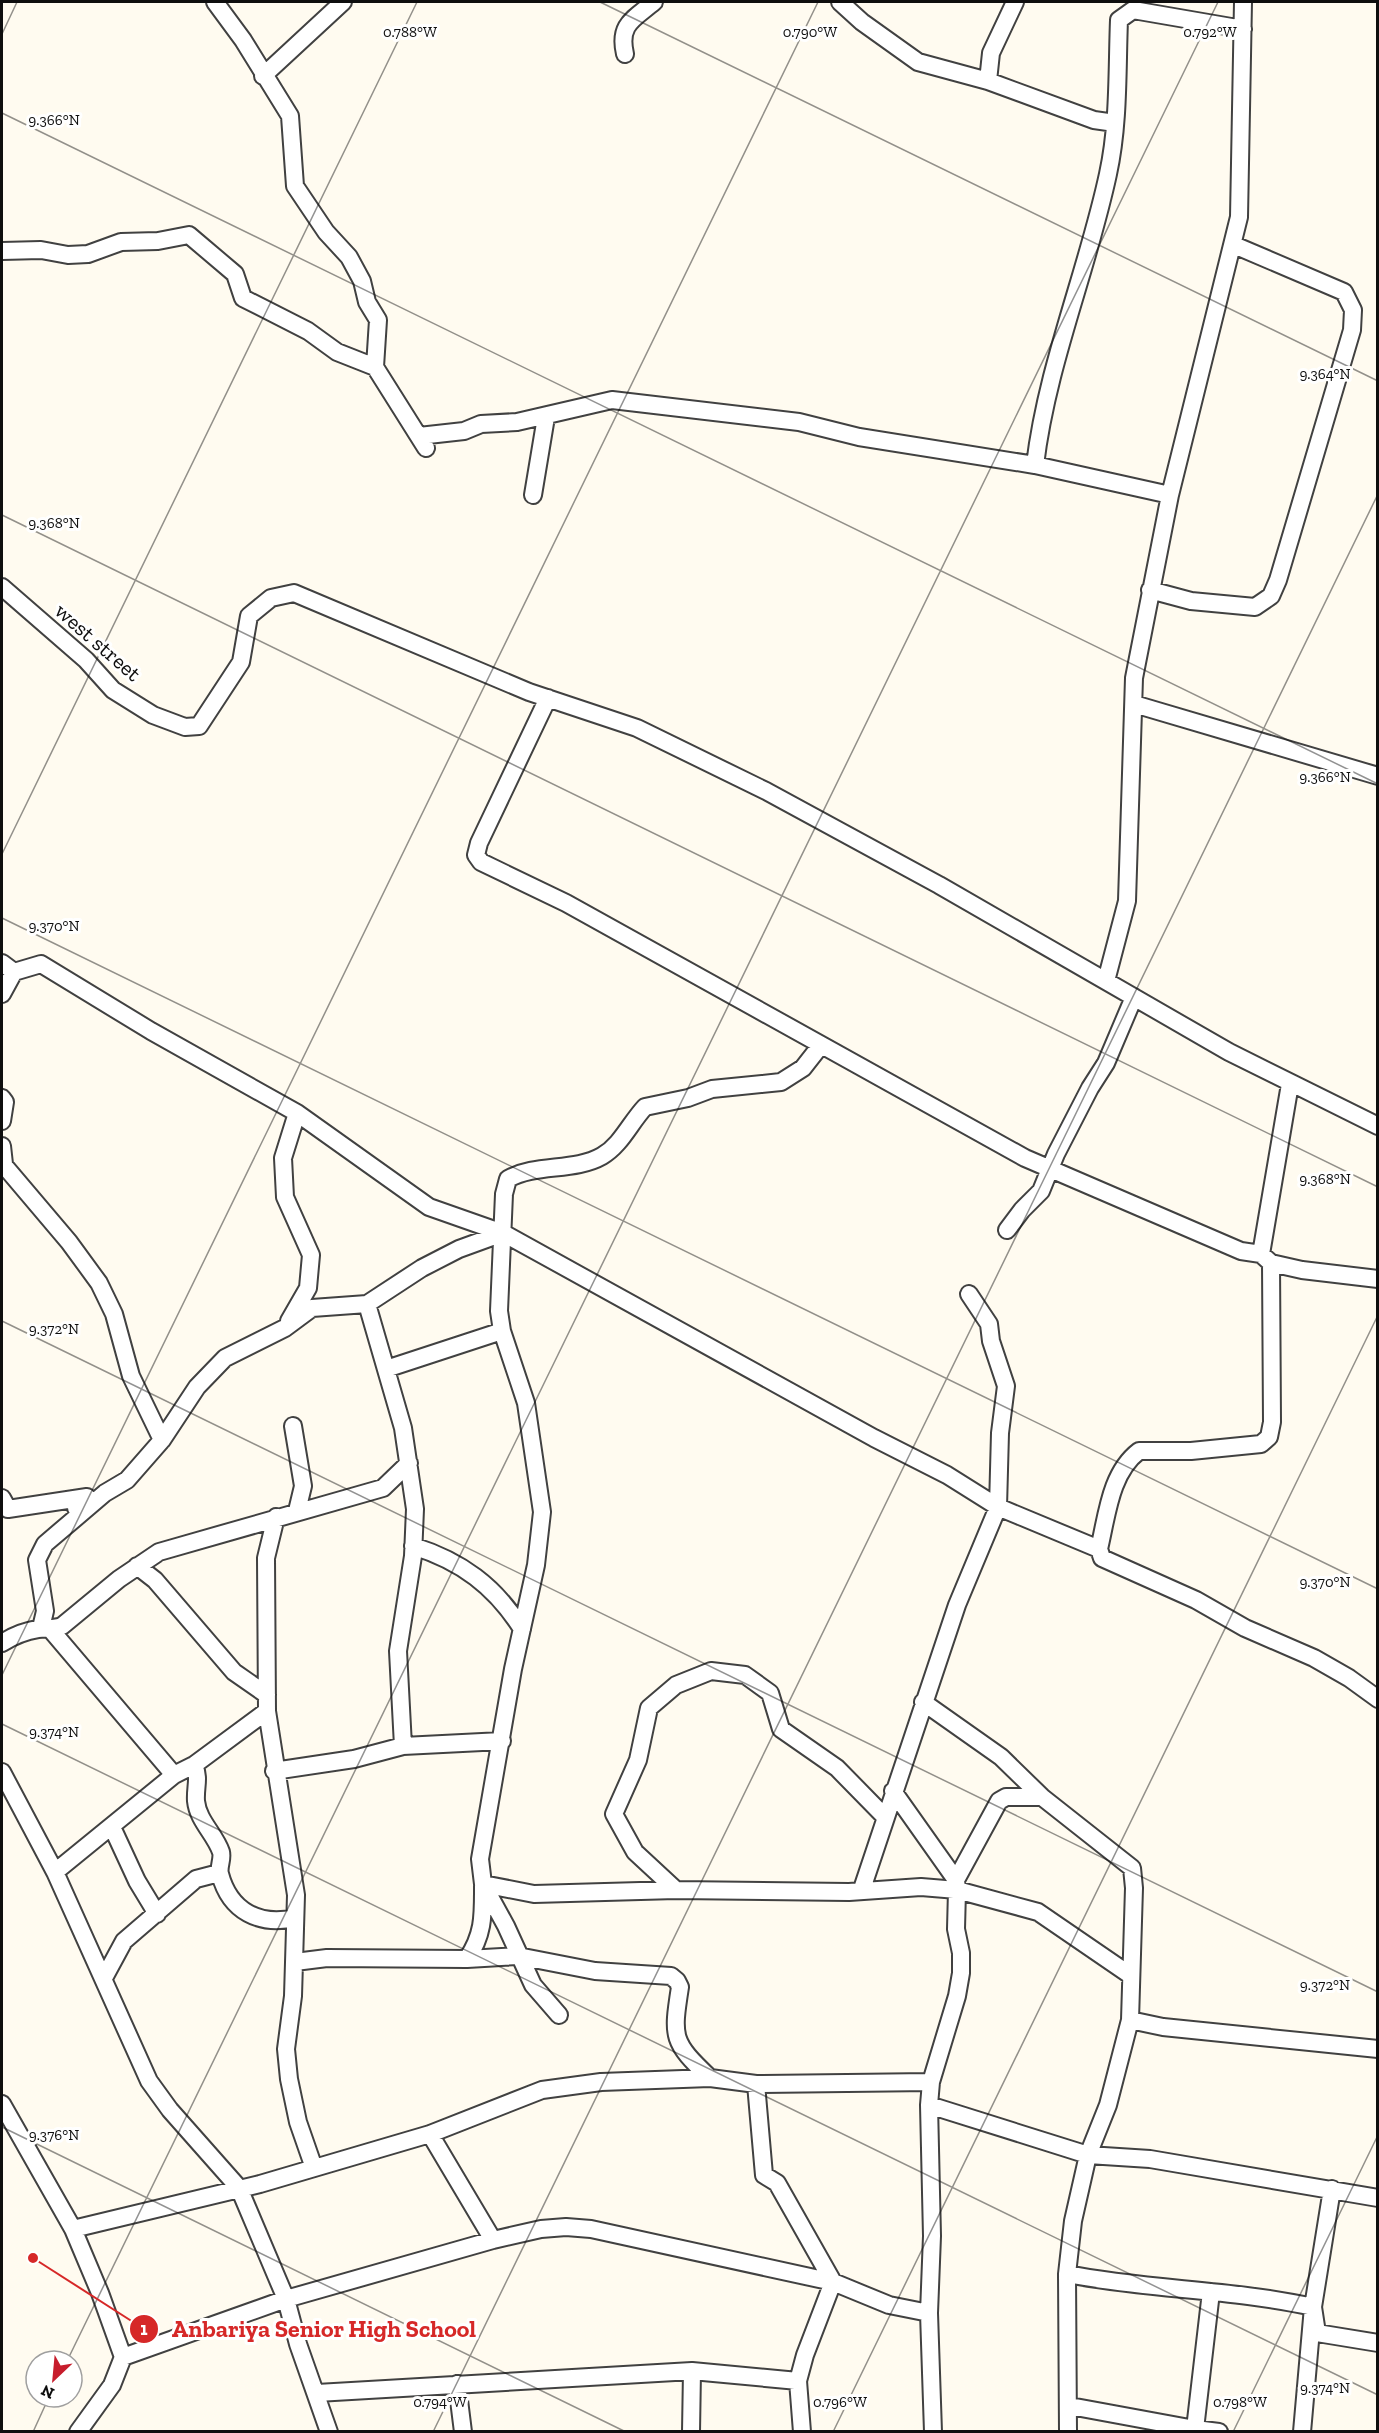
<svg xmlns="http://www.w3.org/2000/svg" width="1379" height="2433" font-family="'Zilla Slab',serif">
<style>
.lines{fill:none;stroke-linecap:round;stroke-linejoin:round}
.minor-casing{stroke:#414141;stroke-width:20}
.minor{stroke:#fff;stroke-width:16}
.ticks{fill:none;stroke:#0e0e0e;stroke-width:1.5;stroke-opacity:0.45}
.labels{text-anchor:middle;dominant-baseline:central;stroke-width:6;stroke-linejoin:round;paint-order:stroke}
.street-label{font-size:22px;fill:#0e0e0e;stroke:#fff}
.ticks-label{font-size:15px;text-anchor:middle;fill:#0e0e0e;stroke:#fff;stroke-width:6;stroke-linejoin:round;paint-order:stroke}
.leader{fill:none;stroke:#d62828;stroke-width:2}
.callout-dot{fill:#d62828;stroke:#fff;stroke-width:2}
.mark-label{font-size:18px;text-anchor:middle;font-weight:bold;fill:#fff}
.callout-label{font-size:24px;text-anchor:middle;font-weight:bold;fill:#d62828;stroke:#fff;stroke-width:6;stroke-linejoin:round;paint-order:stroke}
</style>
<rect width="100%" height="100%" fill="#fffbf0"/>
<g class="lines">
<defs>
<path id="minor" d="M215 2 243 40 290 116 295 186 326 232 349 257 362 281 367 302 378 320 375 367 426 448
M840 2 862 22 918 62 988 81 1094 120 1115 123
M625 54C618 24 634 19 654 2
M263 76 343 2
M988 81 991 53 1015 2
M2 251 41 250 68 255 88 254 121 242 158 241 189 235 235 274 243 298 308 331 337 352 375 367
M419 436 464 431 481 424 517 422 612 400 799 422 859 437 1035 465 1170 495
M1035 465C1047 365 1087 272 1108 174 1119 124 1117 70 1119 20L1133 10 1243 29
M533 495 546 417
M2 587 86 660 113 690 153 715 185 727 199 726 241 662 249 616 271 598 294 593 529 692 637 728 766 791 939 885 1229 1052 1378 1126
M1150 590 1191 601 1255 607 1271 596 1278 580 1352 330 1353 310 1344 292 1234 245
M548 698 479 843 476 855 481 862 566 903 1025 1158 1241 1251 1261 1254 1271 1263 1302 1270 1378 1279
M1134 704 1378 776
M2 963 14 972 41 964 151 1031 297 1113 429 1207 503 1233 874 1438 947 1475 998 1507 1099 1549 1102 1558 1196 1600 1245 1628 1314 1658 1349 1678 1378 1699
M1106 981 1127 901 1134 678 1170 495 1239 217 1243 2
M2 994 14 972
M821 1045 803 1068 781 1082 712 1089 688 1098 645 1107C630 1123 621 1145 602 1156 574 1172 536 1163 508 1179L504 1194 499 1311 502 1331 526 1403 542 1512 536 1565 513 1669 480 1859 483 1884 534 1894 676 1890 849 1892 921 1887 957 1890 956 1929 961 1953V1973L957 1996 931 2082 929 2105 932 2236 929 2313 933 2432
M2 1098 5 1102 2 1121
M2 1146 4 1164
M2 1163 69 1242 99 1283 114 1314 131 1376 162 1440
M1007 1230 1022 1210 1041 1191 1056 1154 1090 1088 1106 1063 1134 997
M1261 1254 1290 1084
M367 1304 403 1428 415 1509 413 1556 398 1651 403 1746
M289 1321 308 1288 311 1255 285 1197 283 1158 297 1113
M386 1369 502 1331
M293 1426 303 1486 297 1511
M2 1498 8 1509 87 1497 76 1508
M276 1517 266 1558 267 1711 296 1895 293 1996 286 2049 289 2079 298 2122 314 2168
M413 1546C461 1561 495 1586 522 1629
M1099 1549C1107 1516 1110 1473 1139 1451H1191L1261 1444 1269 1437 1272 1422 1271 1263
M137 1566 155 1580 234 1672 267 1695
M41 1628 45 1611 37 1560 45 1544 105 1493 127 1480 162 1440 197 1387 225 1358 285 1328 312 1308 367 1304 422 1268 459 1249 503 1233
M51 1630 174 1775
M2 1643C13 1636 25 1631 38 1629 47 1628 53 1629 62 1626L119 1579 159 1552 383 1488 409 1463
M923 1702 1001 1757 1042 1797 1132 1868 1134 1888 1130 2020 1108 2105 1088 2155 1073 2221 1067 2274C1148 2290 1232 2289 1313 2307L1317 2333 1378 2343
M194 1765C200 1779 195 1787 196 1801 198 1821 215 1834 221 1852 223 1859 218 1867 220 1874 230 1912 260 1926 295 1918
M274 1771 354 1759 403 1746 502 1741
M2 1772 55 1872 149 2081 170 2110 239 2188 286 2299 298 2344 329 2432
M893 1791 956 1880
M1042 1797H1006L999 1801 956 1880 957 1890 1038 1912 1130 1975
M112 1827 137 1881 157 1914
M55 1872 174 1775 194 1765 267 1711
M483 1884 506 1926 533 1985 559 2015
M862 1889 957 1605 998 1507 1000 1433 1006 1386 991 1341 989 1324 969 1294
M676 1890 635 1852 614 1814 638 1760 649 1708 676 1685 711 1671 745 1675 770 1693 781 1729 837 1768 885 1817
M467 1959C484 1934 483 1915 483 1886
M295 1962 327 1958 467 1959 518 1956 595 1971 671 1976 677 1981 680 1987C672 2038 672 2042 710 2078
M104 1978 124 1941 196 1879 219 1873
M1130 2020 1163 2027 1378 2049
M756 2084 764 2175 777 2183 833 2282 805 2355 798 2381 802 2432
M2 2104 73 2229 100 2293 123 2357
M929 2105 1088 2155 1150 2159 1378 2198
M430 2134 493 2240
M73 2229 260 2184 430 2134 542 2090 601 2082 710 2078 756 2084 931 2082
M1067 2274 1068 2432
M457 2384 463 2432
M317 2393 692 2371 798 2381
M1070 2406 1195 2429 1211 2292
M78 2432 112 2385 123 2357 286 2299 493 2240 541 2229 566 2227 591 2229 833 2282 889 2305 929 2313
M691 2432 692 2371
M1195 2432V2429L1219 2432
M1302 2432 1313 2307 1332 2189"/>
</defs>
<use href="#minor" class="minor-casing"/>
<use href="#minor" class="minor"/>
</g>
<path class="ticks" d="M600 2 1378 381M2 34 17 2M2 113 1378 784M2 515 1378 1187M2 854 417 2M2 918 1378 1589M2 1321 1378 1992M2 1675 818 2M2 1724 1378 2395M2 2127 626 2432M67 2361 1218 2M33 2432 49 2397M433 2432 1378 494M833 2432 1378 1315M1233 2432 1378 2135"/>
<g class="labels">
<g class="street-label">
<text transform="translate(98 642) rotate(41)">west street</text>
</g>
</g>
<g class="ticks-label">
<text x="410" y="37">0.788°W</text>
<text x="810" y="37">0.790°W</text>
<text x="1210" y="37">0.792°W</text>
<text x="54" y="125">9.366°N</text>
<text x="1325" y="379">9.364°N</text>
<text x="54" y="528">9.368°N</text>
<text x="1325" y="782">9.366°N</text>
<text x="54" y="931">9.370°N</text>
<text x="1325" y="1184">9.368°N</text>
<text x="54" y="1334">9.372°N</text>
<text x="1325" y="1587">9.370°N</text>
<text x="54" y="1737">9.374°N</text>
<text x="1325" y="1990">9.372°N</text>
<text x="54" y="2140">9.376°N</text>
<text x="1325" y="2393">9.374°N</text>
<text x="440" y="2407">0.794°W</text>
<text x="840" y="2407">0.796°W</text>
<text x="1240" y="2407">0.798°W</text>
</g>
<path class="leader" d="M33 2258L144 2329"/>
<g class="callout-dot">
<circle cx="33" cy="2258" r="6"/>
<circle cx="144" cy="2329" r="15"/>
</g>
<g class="mark-label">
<text x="144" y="2335">1</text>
</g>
<g class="callout-label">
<text x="324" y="2337">Anbariya Senior High School</text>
</g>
<rect width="1379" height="2433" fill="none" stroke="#0e0e0e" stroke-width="6"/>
<g transform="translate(54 2379) rotate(206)"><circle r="28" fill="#ffffff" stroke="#9f9f9f" stroke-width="1.5"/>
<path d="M0-4.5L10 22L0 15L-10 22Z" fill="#c71d2c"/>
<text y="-9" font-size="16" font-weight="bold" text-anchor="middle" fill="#0e0e0e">N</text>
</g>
</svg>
